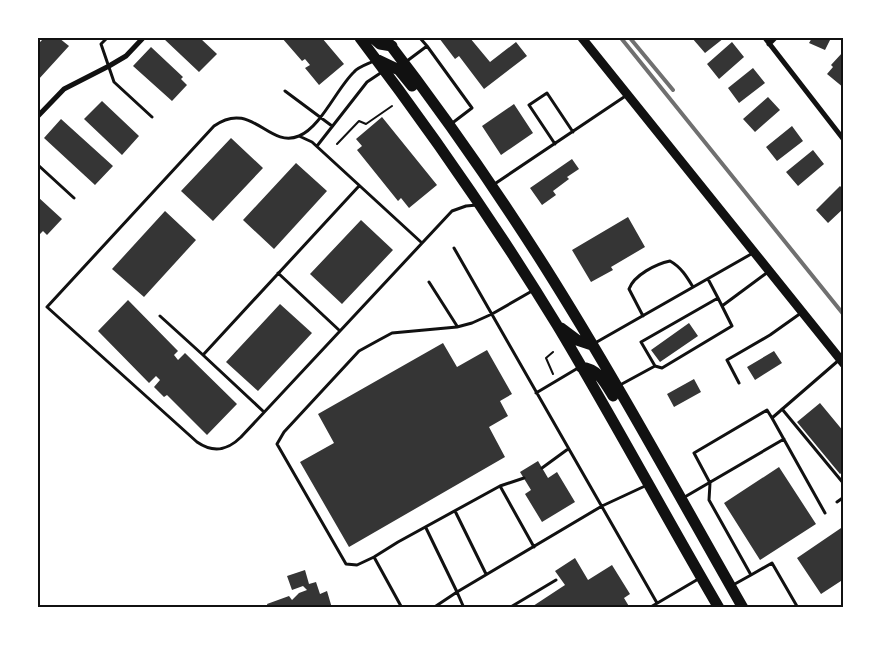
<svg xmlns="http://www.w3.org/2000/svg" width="881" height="645" font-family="Cabin,sans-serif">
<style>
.building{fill:#353535}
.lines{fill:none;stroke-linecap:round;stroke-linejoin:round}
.path{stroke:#111;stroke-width:2}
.service{stroke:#111;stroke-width:3}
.minor{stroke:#111;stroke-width:5}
.tertiary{stroke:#111;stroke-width:9}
.primary{stroke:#111;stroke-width:11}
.rail{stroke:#707070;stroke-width:4}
.neatline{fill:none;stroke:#111;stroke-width:2}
</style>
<rect width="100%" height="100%" fill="#fff"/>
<path class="building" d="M44 38H59L69 46 38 80V44Z
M163 38H200L217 54 199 72Z
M282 38H322L344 64 319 85 305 68 310 65 305 59 302 61Z
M439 38H470L490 62 516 42 527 56 484 89 459 56 455 59Z
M692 38H724L705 53Z
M812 38H831L825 50 809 43Z
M732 42 744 57 719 79 707 64Z
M151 47 183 77 181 79 187 85 172 101 133 66Z
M842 53 844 55V88L827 74 833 67 831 65Z
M753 68 765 83 739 103 728 88Z
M768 97 780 110 755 132 743 119Z
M102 101 139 136 122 155 84 119Z
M514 104 533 133 501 155 482 126Z
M382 117 437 185 409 208 401 198 398 201 357 150 362 146 356 139Z
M61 119 113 166 95 185 44 138Z
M792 126 803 141 777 161 766 147Z
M231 138 263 168 213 221 181 191Z
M813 150 824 164 798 186 786 172Z
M572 159 579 169 567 177 569 179 553 191 556 195 542 205 530 188Z
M296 163 327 191 274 249 243 220Z
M840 186 844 190V208L828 223 816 210Z
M38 197 62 219 47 235 43 231 40 234 38 232Z
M165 211 196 240 144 297 112 269Z
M628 217 645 247 611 267 613 270 591 282 572 250Z
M361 220 393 250 342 304 310 274Z
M128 300 178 351 174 355 178 360 185 353 237 404 207 435 167 395 164 397 154 387 160 380 156 376 149 383 98 331Z
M280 304 312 333 258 391 226 362Z
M689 323 698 336 660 362 651 350Z
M443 343 457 367 487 350 512 394 500 401 508 416 489 427 505 457 349 547 300 462 334 443 318 414Z
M774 351 782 363 755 380 747 367Z
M694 379 701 392 674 407 667 394Z
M820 403 844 432V471L840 474 797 422Z
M538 461 548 478 557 472 575 502 542 522 525 494 531 490 520 472Z
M779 467 816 524 760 560 724 503Z
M844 526V579L821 594 797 558Z
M575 558 588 580 612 565 630 594 624 598 630 608H530L565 585 555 571Z
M305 570 309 584 316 582 320 594 327 591 332 608H268L267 604 289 596 292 600 299 593 307 590 303 586 292 590 287 576Z"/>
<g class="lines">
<path class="path" d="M337 144 359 121 366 124 392 106
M553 352 546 358 553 374"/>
<path class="service" d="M107 38 101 44 114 82 152 117
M420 38 427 46
M374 61C368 64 358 67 354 72 337 88 321 127 299 136 268 149 252 99 214 126L47 307 197 442C213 453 227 451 241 437L452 211 466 206 477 205
M407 61 427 46 472 108 451 124
M285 91 332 126
M299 136 312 142 422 243
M555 144 529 105 547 93 573 132
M317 146 367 82 382 72
M38 165 74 198
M493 185 627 95
M454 248 657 603
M278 273 340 331
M708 279 718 298
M429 282 457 326
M160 316 203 355
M643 316 629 289C634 275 656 264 670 261 681 267 687 277 693 287
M595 343 753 253
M655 366 641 342 718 298 722 306
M739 383 727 360 770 335 801 313
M620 385 655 366 662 368 732 326 722 306 768 272
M536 393 578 368
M782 409 844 484
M264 412 203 355 359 186
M542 468 568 449
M524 478 500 486 398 542 374 557 357 565 346 564 277 444 284 432 359 351 379 340 392 333 457 327 472 323 492 314 532 291
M500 486 534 547
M683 498 784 439
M837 502 844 497
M455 511 486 574
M825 513 772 418 839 360
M426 528 457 592 433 608
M374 557 402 608
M751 575 772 563 798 608
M733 585 751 575 709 500 710 483 694 453 767 410 772 418
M464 608 457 592 602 506 645 486
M509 608 556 580
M649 608 700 578"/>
<path class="minor" d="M765 38 844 140
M769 44 775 38
M38 116 64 89 109 66 126 56 143 38"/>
<path class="tertiary" d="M582 38 844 364"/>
<path class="primary" d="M360 38C430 130 496 225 557 325 613 418 664 514 719 608
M373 38 380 44 392 46
M385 38C442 112 495 188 545 267 615 378 678 494 743 608
M378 60 399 70 412 86
M561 328 577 340 592 345
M581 367C598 369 604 381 613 396"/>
<path class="rail" d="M621 38 844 315
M630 38 673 90"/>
</g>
<rect width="881" height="645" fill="none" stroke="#ffffff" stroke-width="78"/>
<rect x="39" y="39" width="803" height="567" class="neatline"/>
</svg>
